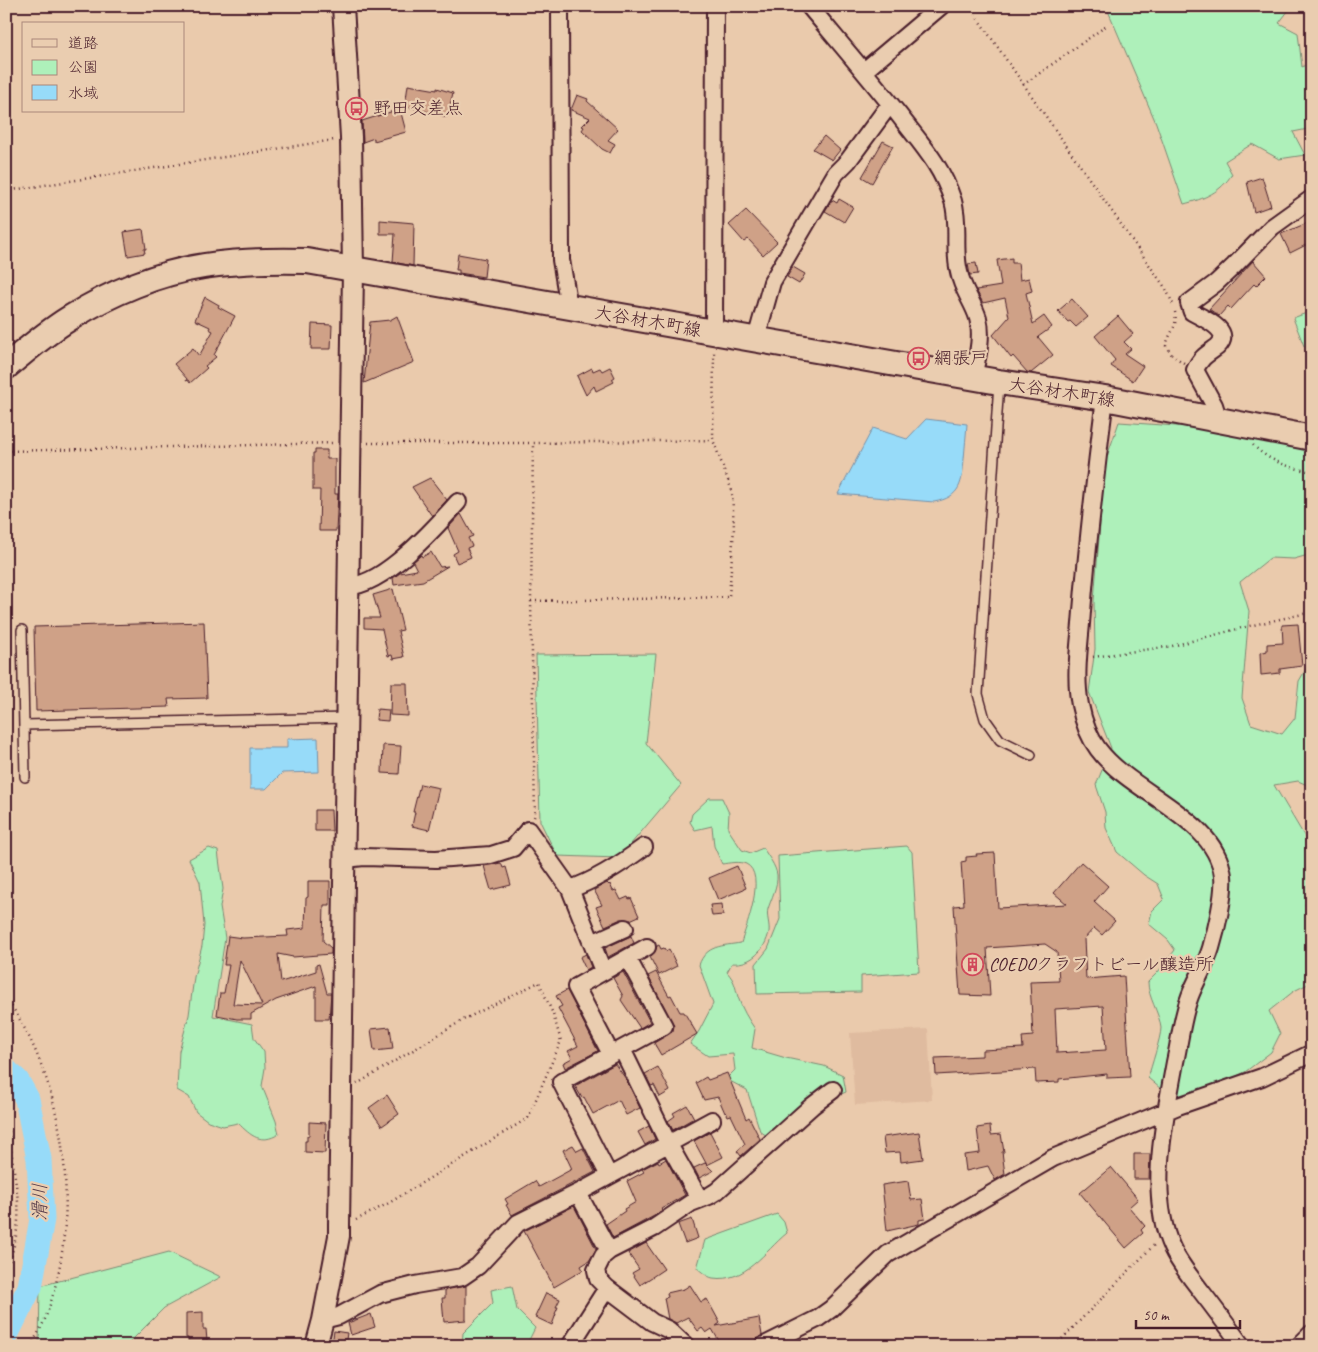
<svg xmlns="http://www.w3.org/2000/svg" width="1318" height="1352" font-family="Caveat,'Klee One',sans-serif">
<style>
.built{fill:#dfbb9f}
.green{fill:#aef0ba;stroke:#7c8872}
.water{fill:#97dbf9;stroke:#7890a7}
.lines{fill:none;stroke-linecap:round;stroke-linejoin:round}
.river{stroke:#97dbf9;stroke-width:25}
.building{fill:#cfa187;stroke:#4a1f2b;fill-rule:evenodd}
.service-casing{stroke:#4a1f2b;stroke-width:12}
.minor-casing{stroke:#4a1f2b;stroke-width:20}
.tertiary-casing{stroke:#4a1f2b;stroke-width:24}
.secondary-casing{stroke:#4a1f2b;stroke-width:28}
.path{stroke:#4a1f2b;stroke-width:2.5;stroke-dasharray:1 4;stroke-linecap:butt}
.service{stroke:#eacdb0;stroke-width:9}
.minor{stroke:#eacdb0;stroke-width:16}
.tertiary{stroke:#eacdb0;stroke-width:20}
.secondary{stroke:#eacdb0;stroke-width:24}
.labels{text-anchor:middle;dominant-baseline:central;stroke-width:4.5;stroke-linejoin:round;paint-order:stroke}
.poi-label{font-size:18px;fill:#4a1f2b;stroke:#eacdb0;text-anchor:start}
.street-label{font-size:18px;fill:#4a1f2b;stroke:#eacdb0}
.water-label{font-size:19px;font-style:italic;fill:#563b4a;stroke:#eacdb0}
</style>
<rect width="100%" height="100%" fill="#eacaac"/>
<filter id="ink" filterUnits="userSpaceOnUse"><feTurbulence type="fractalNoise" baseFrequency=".02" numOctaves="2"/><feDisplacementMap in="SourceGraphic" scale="10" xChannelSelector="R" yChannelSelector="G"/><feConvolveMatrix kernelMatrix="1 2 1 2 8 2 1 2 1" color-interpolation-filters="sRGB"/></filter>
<g filter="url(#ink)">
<path class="built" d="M928 1029 932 1100 855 1105 850 1033Z"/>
<path class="green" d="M1106 6H1292L1279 23 1298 33 1302 67 1312 61V130L1308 129 1293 132 1305 155 1279 159 1252 144 1225 161 1232 174C1221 192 1204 199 1184 204L1156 123Z
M1312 311V348L1304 346 1293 318Z
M1119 422 1191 427 1287 440 1312 426V554L1294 559 1270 558 1240 582 1249 611 1242 698 1251 724 1282 734 1295 718 1299 681 1312 659V787L1298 781 1274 785 1312 849V897L1305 904C1313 924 1313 928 1305 948L1312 960V982L1294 991 1269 1011 1280 1034 1271 1052 1245 1072 1222 1083 1174 1100 1148 1078C1151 1067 1161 1037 1161 1028 1159 1011 1148 998 1148 982L1158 972 1175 950 1168 940 1149 924 1152 911 1164 899 1158 884 1144 875 1117 852 1106 828 1105 812 1096 785 1111 748 1089 692 1095 649 1094 601 1105 462Z
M656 654 646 743 681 785 619 858 557 856 540 821 536 655Z
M709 798H722L729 813 728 829 742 850 751 853 763 848C768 856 776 866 777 875 778 886 771 899 768 909 766 916 770 924 769 932 765 950 751 965 732 963L727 972C735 981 735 986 738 997 742 1009 748 1019 755 1029L752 1048 786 1058 824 1066 843 1075 846 1092 834 1097 801 1127 778 1144 760 1131 747 1090 726 1079 735 1070 733 1054 708 1056 690 1044 699 1031 713 1004 699 965C706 945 722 946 741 943 746 927 767 874 746 864 739 861 729 863 722 864L714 846 712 826 695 830 690 822 692 814Z
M907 846 912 852 919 972 861 976V992L757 994 756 964 768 949 780 919 778 856Z
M209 848 218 851 223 889 220 907 225 938 213 1016 252 1024 254 1038 264 1052 265 1068 262 1086 276 1121 279 1134C261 1145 251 1136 238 1123L223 1126 208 1121 196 1112 189 1097 177 1090 179 1051 189 1015 194 977 202 946 204 925 200 882 189 859Z
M777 1214 784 1222 787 1233C765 1251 745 1283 713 1278 707 1277 701 1271 697 1268L705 1240Z
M169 1252 221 1277 164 1308 126 1346H39L40 1286Z
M512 1286 517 1310 535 1328 526 1346H462L463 1333 493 1303 491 1290Z"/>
<path class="water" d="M926 419 967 424C966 436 965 447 964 459 962 483 961 497 934 502L838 494 873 428 907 439Z
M318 738 319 772 282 773 266 789H250V748H287V739Z"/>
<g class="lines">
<path class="river" d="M6 1071 17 1081 27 1099 39 1159 42 1219 30 1287 6 1335"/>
</g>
<path class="building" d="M408 85 437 90V88L453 93 447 117 405 106Z
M577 95 588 99 587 101 618 129 608 140 615 144 610 153 602 149 582 130 584 127 582 126 590 118 571 110Z
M400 109 406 132 374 141V138L363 142 362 121Z
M824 136 840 150 832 160 813 149Z
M883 141 893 146 872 183 862 177Z
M1262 177 1271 206 1254 212 1247 182Z
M839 199 853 207 844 222 825 211 832 200 837 203Z
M746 210 777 242 763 255 748 239 744 242 729 225Z
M380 220 414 223 413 266 393 262 395 234H380Z
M1312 221V242L1290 253 1281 234Z
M143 229 146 249H144L145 253 128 256 124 232Z
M458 254 486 259 484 277 459 273V270H456Z
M1012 258V263H1018L1020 280 1029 278 1032 291 1026 293 1033 324 1044 316 1052 327 1038 337 1053 355 1031 373 1027 372 1013 356 1011 358 993 335 1009 317 1005 298 983 303 976 290 1001 286 997 260Z
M1253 261 1266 276 1256 286 1254 284 1231 309 1228 306 1219 316 1209 309Z
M976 263 978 274 970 275 968 264Z
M793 267 805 274 799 284 787 277Z
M205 297 219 305 218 307 235 316 214 355 216 357 205 366 207 368 190 383 188 380 186 381 187 379 174 364 193 348 199 356 213 331 209 329 210 327 195 320Z
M1072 299 1088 317 1076 327 1070 321 1068 322 1058 311Z
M397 316 414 362 364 383 370 322 390 320Z
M1118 316 1133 334 1124 342 1131 349 1125 354 1143 366 1133 381 1111 366 1115 360 1095 336Z
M312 324 332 325 331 349H311Z
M610 367 615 377 612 379 614 382 596 391 594 386 586 395 577 376 592 368 593 371 600 368 602 371Z
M315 450H327V459H335V494H338L336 531H319L320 490H313V453H315Z
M430 478 447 500 432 516 412 487Z
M461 514 473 536 468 538 472 546 467 548 471 557 457 563 453 554 458 551 448 528Z
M431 552 440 567 448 566 423 581 394 585 393 578 400 573 417 570 413 562 421 555 422 557Z
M393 589 403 630 398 631 404 657 393 659 392 655 388 656 382 629 364 628V618H380L373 595Z
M204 622 207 698 168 699 169 707 36 711 34 627Z
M1298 624 1302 666 1280 669V673L1261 675 1260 653 1267 651V644L1283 643 1282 625Z
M391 683H407L408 716 390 715Z
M377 709 389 710 388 721 376 720Z
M383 745 401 746 399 774 382 773Z
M420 784 439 788 429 830 412 826 415 812H413Z
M315 810H331L332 831H315Z
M995 853 998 908 1067 904 1054 893 1081 862 1108 886 1094 902 1115 921 1102 935 1094 928 1084 939 1086 979 1124 976 1130 1077 1107 1078V1074L1059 1079V1082L1036 1083 1035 1069 936 1075 935 1058 982 1056V1050L1023 1048 1022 1037 1033 1036 1030 982 1059 981 1057 952 1045 944 987 948 990 996 960 995 954 906 964 905 961 862 966 861V857L977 856 976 854ZM1103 1006 1106 1050 1057 1053 1055 1009Z
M501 863 503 868 506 867 511 885 491 890 484 866Z
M737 866 746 888 718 900 709 878Z
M308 881H330V905H324L323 941 331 948V954L293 957 278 954 281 982 316 971V965L319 964 327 993H331L329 1019H316V986L276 1000 251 1014V1019H237L217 1015 220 993H224L229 965H224L228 936 243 938 288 936 287 930 305 928 306 898 308 897ZM240 960 262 1005 233 1004Z
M607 883 609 885 610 884 613 891 616 890 621 900 628 897 629 899 631 898 639 916 630 920 621 919 605 926 596 907 602 905 594 890Z
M722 904 723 915 712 916 710 905Z
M631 936 634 943 608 957 605 948Z
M659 945 661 949 664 948 666 951 669 949 677 966 659 975 650 957 655 952 657 946Z
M586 954 591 967 586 970 580 957Z
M623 972 650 1022 640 1028 621 1000 623 996 613 978Z
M656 972 669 996 671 995 680 1012H684L697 1034 661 1055 654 1043 669 1034 673 1031 674 1026 648 976Z
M567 990 598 1051 565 1068 563 1063 572 1058 568 1051 578 1046 558 1008 562 1006 556 996Z
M390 1027 393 1049 374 1051 371 1029Z
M615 1064 626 1079 640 1108 626 1115 619 1100 593 1114 584 1097 582 1098 575 1086Z
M658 1067 670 1091 660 1097 654 1085 651 1086 645 1074Z
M727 1073 746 1119 749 1117 760 1139 741 1156 737 1151 745 1144 731 1115 728 1116 726 1112 725 1113 718 1097 704 1100 696 1083 706 1077 708 1080Z
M387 1095 399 1114 382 1126 369 1108Z
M687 1105 694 1118 673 1130 668 1121 675 1116 673 1113Z
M309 1122 326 1123 325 1153 305 1152V1141H307V1136H309Z
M649 1126 655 1139 645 1145 638 1132Z
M990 1126 991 1135 1001 1134 1004 1152H1002L1005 1174 995 1180 988 1166 966 1171 964 1155 980 1153 977 1128Z
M710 1132 723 1157 707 1165 713 1171 699 1178 694 1168 705 1163 707 1165 694 1141Z
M919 1132 923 1159 901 1162 900 1152 885 1153 883 1137Z
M573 1145 577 1151 583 1148 595 1172 512 1215 506 1205 508 1204 505 1199 535 1181 539 1187 572 1169 563 1150Z
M1134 1154H1150L1149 1179H1134Z
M666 1159 685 1195 661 1209 662 1210 656 1215 613 1238 606 1224 625 1211 624 1209 636 1202 627 1181 644 1172 642 1169 658 1161 659 1163Z
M1111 1167 1138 1199 1129 1207 1145 1226 1141 1230 1143 1233 1126 1248 1080 1193Z
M908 1181 911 1200 922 1199 925 1219 919 1220V1224L887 1231 882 1185Z
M574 1206 596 1249 589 1261 581 1266 583 1270 554 1287 524 1231Z
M692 1219 698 1238 685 1243 678 1224Z
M646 1243 664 1269 640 1285 632 1273 639 1269 628 1253Z
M690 1285 701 1302 707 1299 720 1323 716 1326 759 1318 762 1335 755 1340 753 1346H722L712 1329 706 1333 702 1328 698 1331 688 1317 676 1323 668 1319 664 1298 668 1297 667 1293 684 1289Z
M466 1286V1320L444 1322 442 1298H445V1290Z
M546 1293 560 1299 556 1307H558L555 1314H556L552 1325 535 1317Z
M203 1312V1329H206L207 1341H188V1338H186V1313Z
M371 1314 375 1327 351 1335 348 1323Z
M334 1331 347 1333 345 1346 332 1344Z"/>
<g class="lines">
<defs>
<path id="service" d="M999 383 978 694 985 719 1000 740 1031 755
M22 630 25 777
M24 725 347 718"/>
<path id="minor" d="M560 6 561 260 569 307
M809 6C839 42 870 78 899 115 921 144 941 164 953 201 960 224 953 249 959 272 962 289 973 302 978 318 983 337 977 358 973 378
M864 71 941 6
M714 332 715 6
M756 339 772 282 836 173 848 161 890 104
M1105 398C1096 469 1088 540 1082 611 1080 642 1074 675 1080 705 1083 720 1089 737 1098 749 1131 794 1216 817 1223 876 1225 894 1216 931 1211 948 1206 965 1196 980 1190 996 1182 1017 1180 1040 1175 1062 1165 1118 1147 1194 1172 1248 1179 1263 1191 1278 1201 1291 1215 1309 1229 1328 1242 1346
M1219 421 1214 405 1195 370C1201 357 1206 355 1217 347 1235 331 1203 318 1192 312L1189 303 1216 283 1234 266 1272 227 1311 199
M349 586C384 585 435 528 458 502
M345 859 364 857 436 859 491 855 513 848 528 830 570 889 603 971
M570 889C597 880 621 864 644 847
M592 943 625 928
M622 1049 668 1143 699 1198
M611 1054 576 987 647 947
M609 1176 561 1082 664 1026 628 959
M578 1193 609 1251
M323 1320 339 1316 380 1294 415 1285 462 1277 478 1266 518 1223 578 1193 712 1120
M570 1346 607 1288
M686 1346 669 1330 652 1322 607 1288 598 1279 596 1270 603 1256 609 1251 654 1228 691 1203 709 1196 717 1191 812 1106 833 1090
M763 1346 817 1319 831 1309 888 1254 1053 1158 1178 1106 1262 1077 1312 1053
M1299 1346 1312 1333"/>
<path id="tertiary" d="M316 1346 323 1320 339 1236V1224L353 270 351 137 343 6"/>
<path id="secondary" d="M6 367C26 350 47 332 70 318 110 293 158 273 204 266 238 261 273 260 307 261L999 382 1105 398 1312 438"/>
</defs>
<use href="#service" class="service-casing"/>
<use href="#minor" class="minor-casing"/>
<use href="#tertiary" class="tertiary-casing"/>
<use href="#secondary" class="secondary-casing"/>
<path class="path" d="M969 6 1166 289 1174 306
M1023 85 1106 26
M6 191 334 140
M1175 312C1178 328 1169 332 1166 346L1172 355 1184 363
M368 443H532
M1253 445C1268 461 1291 468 1312 472
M6 451 335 443
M531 601 729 597 734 528 732 491 713 440 714 351
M1093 657 1172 646 1253 625 1312 612
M534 817 535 814 531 601 533 443 713 440
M6 998C68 1086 83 1219 45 1319 41 1328 36 1337 31 1346
M6 1127 9 1132C11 1155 16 1179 18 1202 20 1224 14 1250 6 1271
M356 1220 389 1203 528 1118 561 1041 553 1014 539 982 463 1020 357 1084
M1055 1346 1155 1244"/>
<use href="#service" class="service"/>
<use href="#minor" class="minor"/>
<use href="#tertiary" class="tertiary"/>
<use href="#secondary" class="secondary"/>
</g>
</g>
<defs>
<symbol id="bus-ring" viewBox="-11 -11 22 22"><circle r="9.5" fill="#eacdb0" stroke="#d1495b" stroke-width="1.5"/><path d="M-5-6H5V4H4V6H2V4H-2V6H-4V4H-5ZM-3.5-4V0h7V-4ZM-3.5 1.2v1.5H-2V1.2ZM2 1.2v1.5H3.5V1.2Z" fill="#d1495b"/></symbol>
<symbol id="building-ring" viewBox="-11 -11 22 22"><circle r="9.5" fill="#eacdb0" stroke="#d1495b" stroke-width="1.5"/><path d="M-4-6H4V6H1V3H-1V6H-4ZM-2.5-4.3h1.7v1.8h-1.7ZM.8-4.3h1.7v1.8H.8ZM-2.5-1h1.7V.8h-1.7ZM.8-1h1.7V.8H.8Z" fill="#d1495b"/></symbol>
</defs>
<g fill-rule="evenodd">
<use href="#bus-ring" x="344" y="96" width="25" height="25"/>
<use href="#bus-ring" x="906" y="346" width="25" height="25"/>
<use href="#building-ring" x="960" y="952" width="25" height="25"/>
</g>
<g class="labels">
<g class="poi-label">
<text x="373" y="108">野田交差点</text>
<text x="934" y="358">網張戸</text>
<text x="989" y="964">COEDOクラフトビール醸造所</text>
</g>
<g class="street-label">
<text transform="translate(648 321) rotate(10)">大谷材木町線</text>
<text transform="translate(1062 392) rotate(9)">大谷材木町線</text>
</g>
<g class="water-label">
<text transform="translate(40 1202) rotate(-90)">滑川</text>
</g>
</g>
<rect width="1318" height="1352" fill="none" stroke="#eacdb0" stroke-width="25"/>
<rect x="12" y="12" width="1293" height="1327" fill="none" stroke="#4a1f2b" stroke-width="2" filter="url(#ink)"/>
<rect x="22" y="22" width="162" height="90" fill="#eacdb0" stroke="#aa877b"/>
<rect x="32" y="39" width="25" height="8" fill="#eacdb0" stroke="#aa877b"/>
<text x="68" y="48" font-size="15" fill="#4a1f2b">道路</text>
<rect x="32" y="60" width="25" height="15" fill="#aef0ba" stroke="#aa877b"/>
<text x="68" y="72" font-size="15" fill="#4a1f2b">公園</text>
<rect x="32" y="85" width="25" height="15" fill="#97dbf9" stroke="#aa877b"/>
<text x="68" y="98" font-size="15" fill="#4a1f2b">水域</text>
<path d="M1136 1320v8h104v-8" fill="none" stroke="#4a1f2b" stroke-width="2.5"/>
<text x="1143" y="1320" font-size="15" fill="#4a1f2b" stroke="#eacdb0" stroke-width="4" paint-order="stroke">50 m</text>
</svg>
